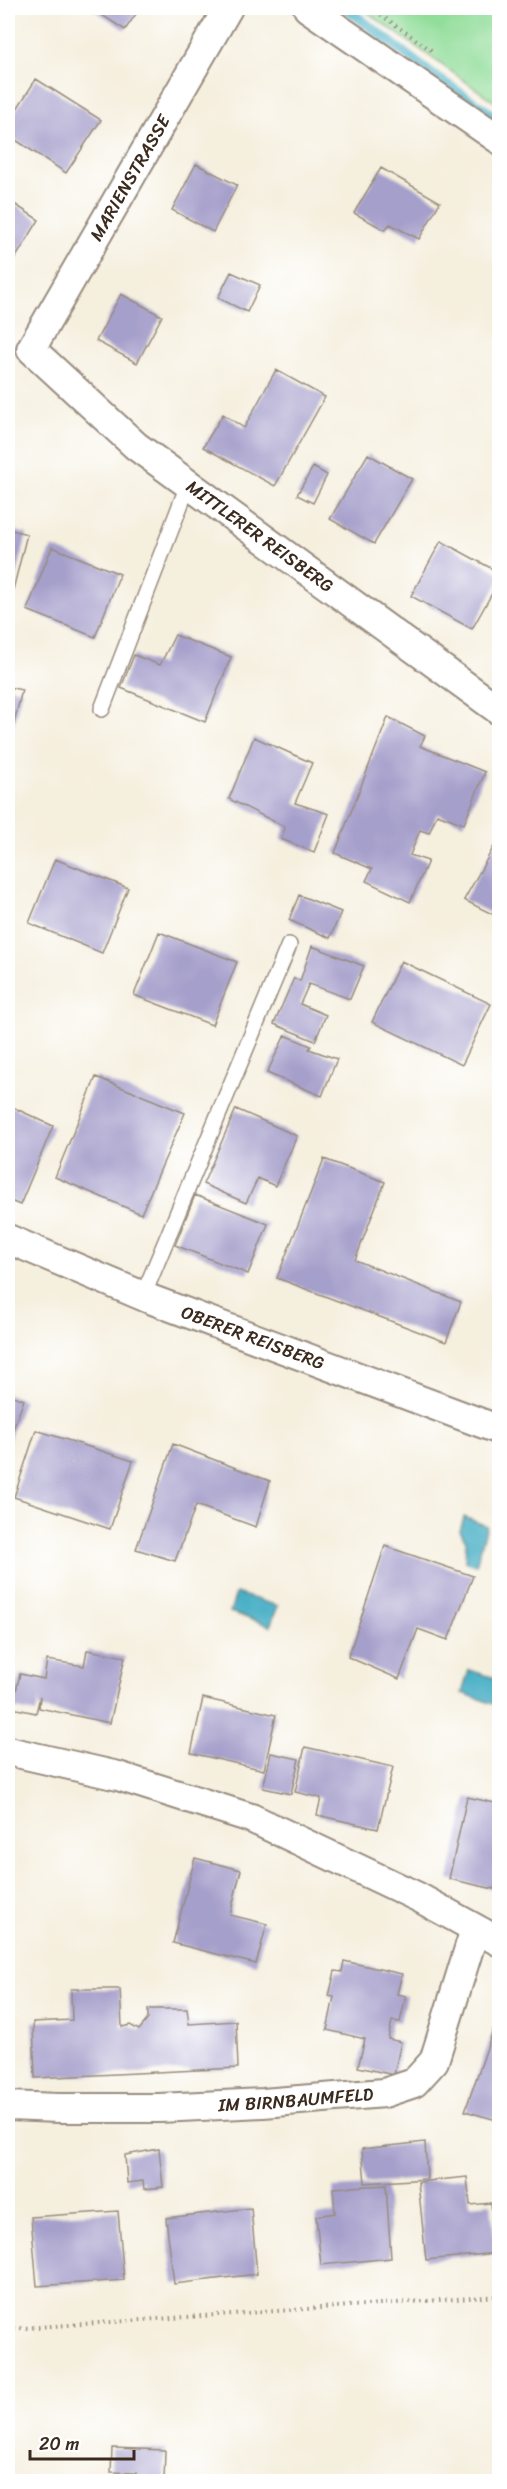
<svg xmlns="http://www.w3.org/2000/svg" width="507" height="2489" font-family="Sriracha,sans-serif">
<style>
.green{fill:#91dd9a;stroke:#66845c;stroke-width:1.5}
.water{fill:#45adc4;stroke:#406c71;stroke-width:1.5}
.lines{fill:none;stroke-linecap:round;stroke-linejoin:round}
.stream{stroke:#45adc4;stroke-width:10}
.building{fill:#a59fcb}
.lane-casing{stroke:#988c7e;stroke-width:18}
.street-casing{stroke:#988c7e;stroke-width:32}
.path{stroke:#988c7e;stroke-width:4;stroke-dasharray:1.5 4.5;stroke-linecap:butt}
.lane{stroke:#fff;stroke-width:15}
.street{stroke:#fff;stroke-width:28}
.labels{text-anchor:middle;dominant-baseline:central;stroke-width:5;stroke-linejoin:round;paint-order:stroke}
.street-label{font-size:18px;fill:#3b2a1e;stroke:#fff}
</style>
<rect width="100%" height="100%" fill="#fff"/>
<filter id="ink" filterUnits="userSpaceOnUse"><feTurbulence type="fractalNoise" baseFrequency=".0167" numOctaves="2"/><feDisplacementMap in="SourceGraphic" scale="12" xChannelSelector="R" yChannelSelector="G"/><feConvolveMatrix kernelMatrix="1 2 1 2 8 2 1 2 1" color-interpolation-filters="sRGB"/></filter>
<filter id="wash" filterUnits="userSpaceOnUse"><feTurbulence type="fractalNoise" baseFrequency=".008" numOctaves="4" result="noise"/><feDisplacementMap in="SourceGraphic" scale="24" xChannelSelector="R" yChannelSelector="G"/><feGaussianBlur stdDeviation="1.35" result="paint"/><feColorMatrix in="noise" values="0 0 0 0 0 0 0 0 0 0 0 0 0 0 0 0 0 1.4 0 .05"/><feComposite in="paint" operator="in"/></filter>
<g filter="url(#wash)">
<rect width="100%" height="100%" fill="#f5efde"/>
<path class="green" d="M361 8H499V105Z"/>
<path class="water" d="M464 1517 487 1526 476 1565 465 1561 466 1541 460 1531Z
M236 1593 278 1606 270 1626 230 1612Z
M469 1670 499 1679V1706L462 1693Z"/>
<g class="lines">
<path class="stream" d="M346 8 430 73 500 120"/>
</g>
<g id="blocks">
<path class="building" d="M91 8H140L125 30Z
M36 79 101 120 66 173 8 135V123Z
M196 164 237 185 213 232 172 210Z
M381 168 440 202 419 239 390 224 385 230 354 213Z
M8 200 39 220 8 270Z
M231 272 260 285 247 312 218 298Z
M121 294 162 316 137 363 96 341Z
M276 370 325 397 275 486 203 447 223 414 244 428Z
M368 454 412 479 374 544 330 519Z
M313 467 327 475 313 503 297 495Z
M8 529 27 534 10 602 8 601Z
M441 541 500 573V579L472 629 411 596Z
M52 547 120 574 95 637 27 610Z
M175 635 231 657 205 722 121 688 134 655 160 665Z
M8 687 22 690 11 735 8 734Z
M388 717 425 736 420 746 485 772 464 824 437 814 429 833 420 830 410 855 428 861 410 902 366 881 372 869 335 853Z
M254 737 312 763 295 803 329 814 314 852 281 839 285 827 229 799Z
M497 841 500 843V918L464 900Z
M55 859 128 888 102 953 29 923Z
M299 895 341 912 330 938 289 920Z
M159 932 237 962 212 1025 134 995Z
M312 946 364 966 350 999 309 984 300 1004 326 1015 315 1041 274 1024 294 978 300 981Z
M401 961 491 1004 462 1065 372 1022Z
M285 1035 311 1046 309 1049 337 1059 322 1096 267 1073Z
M96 1077 185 1113 141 1214 55 1177Z
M8 1105 53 1126 20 1205 8 1200Z
M236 1109 297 1136 275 1186 258 1178 246 1203 203 1184Z
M324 1159 385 1182 355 1260 461 1302 446 1342 277 1278Z
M195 1195 268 1224 248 1274 175 1245Z
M8 1394 24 1400 8 1442Z
M36 1430 133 1461 110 1529 14 1497Z
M173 1444 270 1481 256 1527 196 1505 175 1561 136 1549Z
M385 1546 473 1576 448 1640 418 1629 399 1679 348 1657Z
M87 1650 125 1657 110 1723 39 1708 40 1696 36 1713 12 1708 20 1674 44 1679 47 1660 84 1666Z
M203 1698 276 1715 264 1770 191 1753Z
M305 1747 393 1767 378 1829 317 1815 321 1798 295 1792Z
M271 1753 299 1759 291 1794 263 1788Z
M467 1797 500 1804V1863L494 1889 449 1879Z
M195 1858 241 1870 230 1915 267 1924 256 1964 173 1943Z
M344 1961 402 1974 397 1994 406 1996 400 2022 392 2021 388 2039 401 2042 394 2075 358 2067 365 2039 327 2030 334 1997 329 1996 335 1971 342 1972Z
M71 1989H120L122 2027 130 2025 139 2030 148 2019V2009H187L189 2024 236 2021 238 2068 35 2078 33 2022 72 2020Z
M495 2025H500V2121L465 2111Z
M425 2142 427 2179 365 2183 362 2149Z
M159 2149 163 2187 144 2189 143 2181 127 2183 125 2155Z
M467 2177 470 2205 491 2203 496 2253 426 2260 418 2182Z
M386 2185 391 2258 321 2265 316 2216 335 2213 333 2188Z
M251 2208 257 2274 174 2284 166 2218Z
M118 2211 124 2280 37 2286 31 2217Z
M112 2448 165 2450 164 2482H136V2473L111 2472Z"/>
</g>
</g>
<g filter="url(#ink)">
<use href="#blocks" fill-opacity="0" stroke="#988c7e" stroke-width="1.5"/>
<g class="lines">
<defs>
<path id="lane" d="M102 709 188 485
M143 1296 289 945"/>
<g id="street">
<path id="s1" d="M228 8 31 349 136 446 500 711"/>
<path d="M308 8 500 140"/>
<path id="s2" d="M8 1239 150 1299 500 1430"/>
<path d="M8 1751 118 1776 251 1818 418 1897 500 1942"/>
<path id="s3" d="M8 2106 59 2108H159L263 2103 384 2093 414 2083 434 2061 475 1929"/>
</g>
</defs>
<use href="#lane" class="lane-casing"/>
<use href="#street" class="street-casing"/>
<path class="path" d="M371 8 434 52
M8 2296 9 2329
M8 2329 500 2296"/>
<use href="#lane" class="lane"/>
<use href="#street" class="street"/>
</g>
</g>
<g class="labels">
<g class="street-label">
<text transform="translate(130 178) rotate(-60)">MARIENSTRASSE</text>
<text stroke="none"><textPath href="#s1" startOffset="690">MITTLERER REISBERG</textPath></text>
<text stroke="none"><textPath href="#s2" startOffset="264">OBERER REISBERG</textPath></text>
<text stroke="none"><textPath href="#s3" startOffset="288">IM BIRNBAUMFELD</textPath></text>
</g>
</g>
<rect width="507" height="2489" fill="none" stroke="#fff" stroke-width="30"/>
<path d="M30 2450v9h104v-9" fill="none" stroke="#3b2a1e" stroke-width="3"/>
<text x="39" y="2450" font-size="18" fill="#3b2a1e" stroke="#ffffff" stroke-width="4.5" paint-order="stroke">20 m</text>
</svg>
